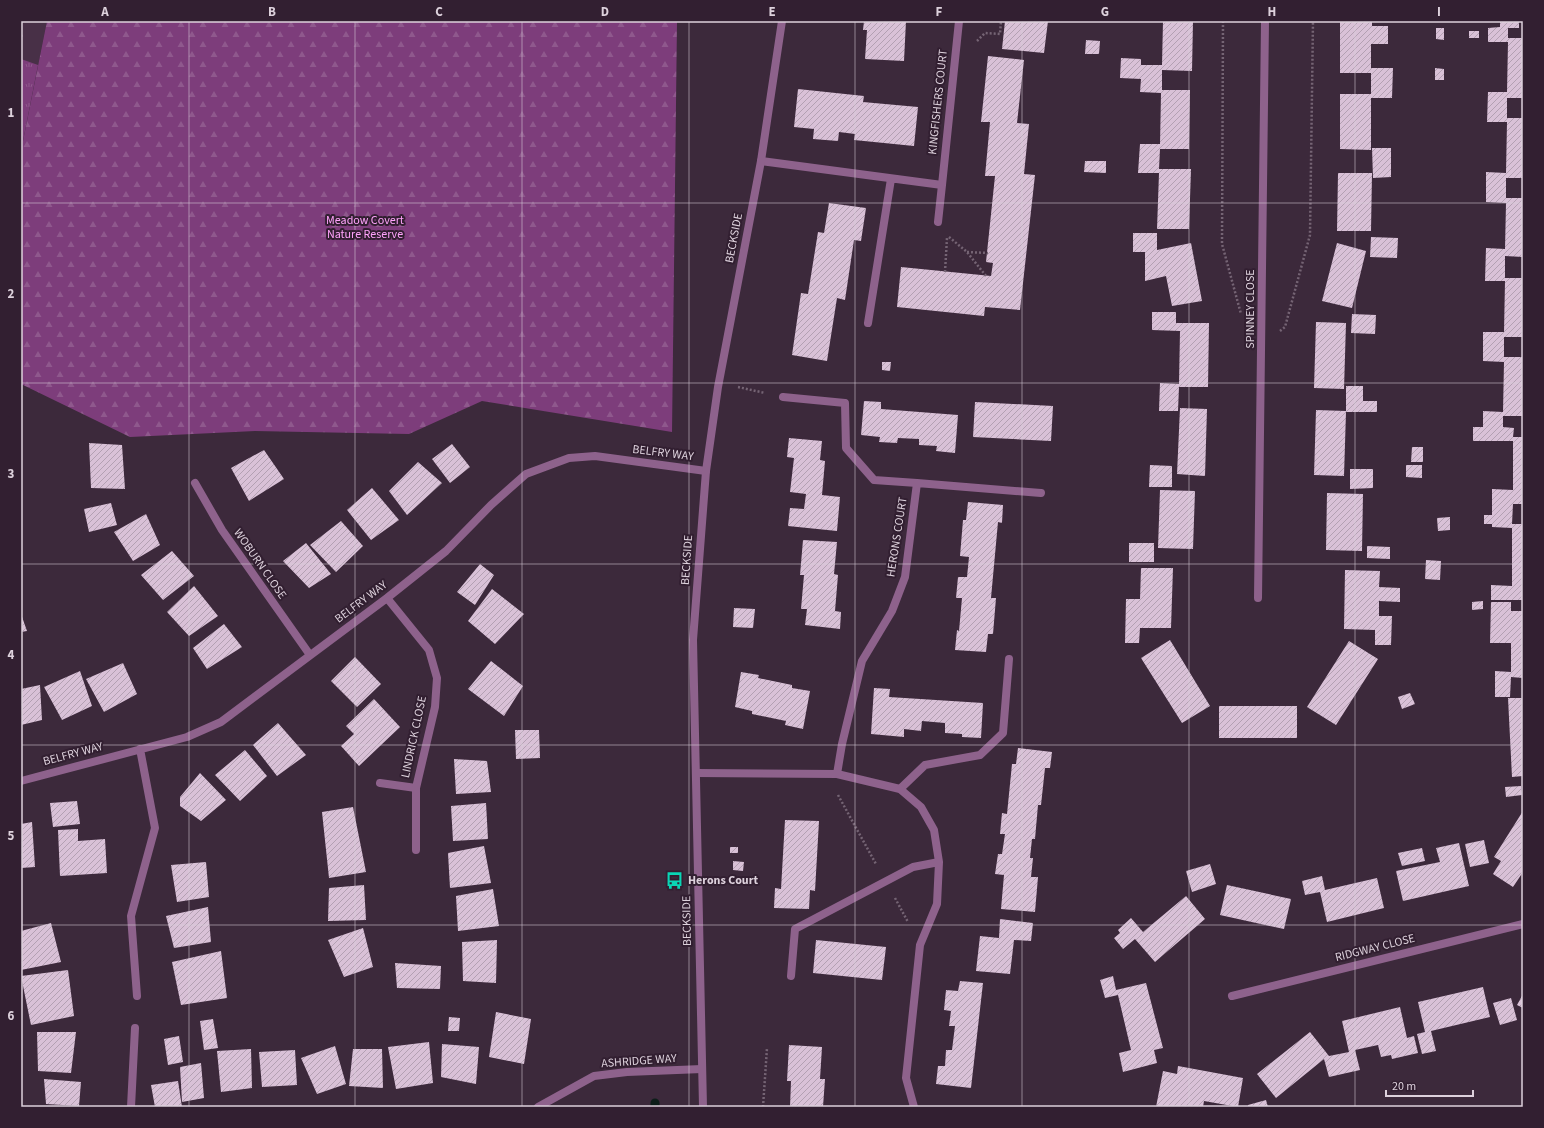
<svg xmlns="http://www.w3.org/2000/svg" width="1544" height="1128" font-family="'Source Sans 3',sans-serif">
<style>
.built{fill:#483047}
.grass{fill:url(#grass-tufts)}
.forest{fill:url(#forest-firs)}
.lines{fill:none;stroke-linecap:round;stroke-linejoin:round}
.stream{stroke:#0c1d19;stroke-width:9}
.building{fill:url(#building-hatch)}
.path{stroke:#756474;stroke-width:2.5;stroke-dasharray:2 2;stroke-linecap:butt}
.service{stroke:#8e628c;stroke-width:8}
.minor{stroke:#8e628c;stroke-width:8}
.tertiary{stroke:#8e628c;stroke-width:8}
.grid{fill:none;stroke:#ddd1dc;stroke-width:1;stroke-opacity:0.55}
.labels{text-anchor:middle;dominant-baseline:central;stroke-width:4;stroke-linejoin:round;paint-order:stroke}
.street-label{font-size:12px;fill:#ddd1dc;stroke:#321f31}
.park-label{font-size:12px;fill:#ffa3fb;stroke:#321f31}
.poi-label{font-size:12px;font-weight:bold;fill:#ddd1dc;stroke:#321f31;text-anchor:start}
.neatline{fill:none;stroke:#ddd1dc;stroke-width:1.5}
.grid-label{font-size:13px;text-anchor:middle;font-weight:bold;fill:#ddd1dc}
</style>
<defs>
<pattern id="grass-tufts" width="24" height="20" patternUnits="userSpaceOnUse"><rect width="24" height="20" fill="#7d3d7b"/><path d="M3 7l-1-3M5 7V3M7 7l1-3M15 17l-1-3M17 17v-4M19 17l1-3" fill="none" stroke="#8f588d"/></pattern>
<pattern id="forest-firs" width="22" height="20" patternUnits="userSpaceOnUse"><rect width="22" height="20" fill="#7d3d7b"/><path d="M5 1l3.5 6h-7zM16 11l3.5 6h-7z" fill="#8f588d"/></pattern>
<pattern id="building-hatch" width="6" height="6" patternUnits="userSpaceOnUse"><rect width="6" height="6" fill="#d9c1d7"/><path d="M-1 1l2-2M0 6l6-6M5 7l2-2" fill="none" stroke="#b3a0b2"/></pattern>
</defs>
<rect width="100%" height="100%" fill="#3c293b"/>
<path class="built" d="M21 21H47L21 151Z"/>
<path class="grass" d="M21 59 38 65 21 151Z"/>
<path class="forest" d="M47 21H677L672 432 482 401 409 434 255 431 130 437 21 384V151Z"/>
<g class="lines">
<path class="stream" d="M655 1103V1107"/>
</g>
<path class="building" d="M864 21H906L904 61 865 59 867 30H863Z
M1005 21H1048L1044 53 1002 49Z
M1163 21H1193L1192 71 1162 70V90H1190L1189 149H1160L1159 169H1191L1189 229H1157L1159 173H1138L1140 144H1160L1161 93 1140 92 1141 79 1120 78 1121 58 1141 59V65H1162Z
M1340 21H1372V26H1388V44H1371V68H1393L1392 98H1371V150L1340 149V94H1371V73H1340Z
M1500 21H1519V28H1508V38H1523V98H1507V118H1523V178H1506V198H1523V257L1505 256V278H1523V337H1504V357H1523V416H1503V427L1514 428 1513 437H1523V504H1513L1512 524H1523V600H1491V585L1512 586V528L1492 527V524H1484V515H1492V489L1513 490V441H1473V427H1483V411L1503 412 1504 362 1483 361V332H1504L1505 281H1485L1486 248 1505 249 1506 203 1486 202V172L1506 173 1507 122H1487L1488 92H1507L1508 42H1488V28L1500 27Z
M1436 28H1444V40L1436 39Z
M1469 31H1479V38H1469Z
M1086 40 1100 41 1099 54H1085Z
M988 56 1024 60 1017 123 1029 124 1024 174 1035 175 1020 310 985 307 984 316 897 307 901 267 991 276 993 263 986 262 995 176H985L990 122H981Z
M1435 68 1444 69V80H1435Z
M798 89 864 96 863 102 918 107 914 146 854 140 855 134 839 132 838 141 813 139 814 129 794 127Z
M1372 148H1391V177L1373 178Z
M1085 161H1106V173L1084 172Z
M1338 173H1372L1371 231H1337Z
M829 203 866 208 861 241 854 240 845 300 837 298 827 361 792 355 801 293 808 294 818 232 824 233Z
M1133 233H1157V250L1191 243 1202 301 1172 306 1166 276 1145 281V252H1133Z
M1371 237 1398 238 1397 258 1370 257Z
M1337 243 1366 251 1352 308 1322 301Z
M1152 312H1176V323H1209L1208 387H1179L1178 411H1159L1160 383 1179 384 1180 331 1152 330Z
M1352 314 1376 315 1375 334 1351 333Z
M1316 322 1346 323 1344 389 1314 388Z
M882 362H891L890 371 882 370Z
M1346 386H1363V401H1377V412H1346L1344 476 1314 475 1316 410 1346 411Z
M864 401 881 402V409L958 415 955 453 936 451 937 446 919 445V439L898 438 897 443 879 442 880 437 861 435Z
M975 402 1053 406 1051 441 973 437Z
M1180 408 1207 409 1205 476 1177 474Z
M789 438 822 441 820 460 825 461 822 495 840 497 837 531 788 526 790 508 804 509 806 494 790 492 794 458 787 457Z
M89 443 122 445 125 489 91 488Z
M452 444 470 467 450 483 432 459Z
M1412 447H1423V462H1411Z
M264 450 284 479 249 501 231 468Z
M418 462 442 483 407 515 389 491Z
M1150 465 1172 466V487H1149Z
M1406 465H1422V478L1406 477Z
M1350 469H1373V488L1350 489Z
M372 488 399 520 371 540 347 510Z
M1160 490 1195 491 1193 549 1158 548Z
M1327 493 1363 494 1362 551 1326 550Z
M968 502 1003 505 1002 523 998 522 991 598H996L993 634H988L986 652 955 650 957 630 959 631 962 598H956L958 577H967L969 557 960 556 963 520H966Z
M111 503 117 525 89 532 84 509Z
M146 514 160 545 133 561 114 532Z
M1450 517V530L1438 531 1437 518Z
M341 521 363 546 336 572 310 545Z
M803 540 837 542 834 574 838 575 835 611 841 612 840 629 805 625 807 609H801L804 575H800Z
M306 543 331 574 309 588 283 561Z
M1129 543H1154V562H1129Z
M1367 546 1390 547V559L1367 558Z
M172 551 194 576 163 600 141 575Z
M1426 560 1441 561 1440 580 1425 579Z
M480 564 494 575 475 605 457 592Z
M1141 568H1173L1171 628H1140L1139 643H1125L1126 599H1140Z
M1345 570 1380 571 1379 587 1400 588V602L1379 601V616H1392L1391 645H1375V630L1344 629Z
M194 586 218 616 189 636 167 612Z
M492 589 524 614 495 644 468 621Z
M1483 601V609L1472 610V602Z
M1491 602H1511V611H1523V678L1511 677 1510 697H1495V671L1511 672V643H1490Z
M734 608 755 609 753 628 733 627Z
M21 614 27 631 21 632Z
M224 624 242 647 207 669 193 648Z
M1170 640 1210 706 1182 723 1141 658Z
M1349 641 1378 659 1336 725 1307 707Z
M355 657 381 684 357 707 331 681Z
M491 661 523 686 504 716 468 689Z
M123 663 137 694 104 712 86 679Z
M80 671 92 706 62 720 44 687Z
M741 672 759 675 758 678 792 685V688L810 691 803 729 785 725 786 721 752 714V711L735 707Z
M40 685 42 720 21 725V689Z
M874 688 890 689 889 697 983 703 981 738 962 737V734L945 733V723L922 721 921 731 904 729V737L871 734Z
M1410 693 1415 704 1402 709 1398 697Z
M1508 698H1523V776L1512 777Z
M374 699 400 727 359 766 341 746 354 734 346 726Z
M1219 706H1297V738H1219Z
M278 723 306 755 277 776 253 745Z
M515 730H539L540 758 516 759Z
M1018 748 1052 752 1050 768H1045L1041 805H1038L1035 839H1032L1030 858H1033L1031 877H1038L1035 912 1001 909 1004 875 995 874 998 854H1002L1005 834H1000L1002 813 1007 814 1012 764H1016Z
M245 750 267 776 240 801 215 775Z
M454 759 487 761 491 792 456 794Z
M200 773 226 800 201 821 180 806V797Z
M1521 786 1522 795 1506 797 1505 787Z
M77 801 80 824 53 827 50 803Z
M486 803 488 839 453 841 451 806Z
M353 807 366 872 329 878 322 812Z
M1523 811V872L1513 887 1493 874 1501 861 1494 857Z
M785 820 819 821 815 891 810 890 809 909 774 908 775 888 781 889Z
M32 822 35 867 21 868V824Z
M78 829V841L105 839 107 873 60 876 58 830Z
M1484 840 1489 863 1470 867 1465 844Z
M1459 843 1469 886 1403 901 1396 871 1440 862 1436 848Z
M484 846 491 883 450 888 448 853Z
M730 847H738V853H730Z
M1422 848 1425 861 1402 866 1398 853Z
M733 861 744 862 743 871 733 870Z
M206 862 209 897 177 902 171 865Z
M1210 864 1216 884 1192 892 1186 871Z
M1322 876 1325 890 1377 878 1384 908 1327 922 1320 892 1305 895 1302 881Z
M364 885 366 920 328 921 329 888Z
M1227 885 1291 899 1284 929 1220 915Z
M493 889 499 926 458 931 456 896Z
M1186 896 1205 919 1155 962 1135 939 1123 949 1114 938 1120 933 1118 930 1131 918 1143 932Z
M208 907 211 942 174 948 166 916Z
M1000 919 1033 923 1031 941 1014 940 1010 974 976 971 980 936 999 938Z
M51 923 61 962 21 970V931Z
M363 928 373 967 344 977 328 940Z
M497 940 496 983 463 981 462 942Z
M816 940 886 947 882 980 813 973Z
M221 951 227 998 181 1005 172 962Z
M395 963 441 966 440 989 397 988Z
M68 970 74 1016 31 1025 21 976Z
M1113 976 1116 990 1146 983 1163 1048 1154 1050 1157 1063 1123 1072 1119 1053 1131 1050 1118 995 1105 998 1100 980Z
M960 981 983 983 971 1088 936 1084 938 1066H945L946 1050H952L955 1026H949L951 1011 944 1010 946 990 958 991Z
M1483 987 1490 1017 1431 1031 1436 1051 1422 1054 1417 1034 1425 1032 1418 1002Z
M1523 994V1008L1517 1005Z
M1511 998 1517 1020 1500 1025 1493 1003Z
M1400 1007 1407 1038 1414 1036 1418 1053 1392 1059 1391 1055 1381 1057 1378 1045 1355 1050 1360 1070 1329 1077 1324 1059 1276 1098 1257 1074 1310 1032 1329 1056 1349 1052 1342 1021Z
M496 1012 531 1019 524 1064 489 1057Z
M449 1017 460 1018 459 1031H448Z
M213 1019 218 1048 204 1050 200 1021Z
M37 1032H76L71 1073 38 1071Z
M179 1036 183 1062 168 1065 164 1039Z
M429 1042 433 1083 396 1089 388 1047Z
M442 1044 479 1047 476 1084 441 1077Z
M789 1045 822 1047 820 1079H825L823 1107H790L791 1081H787Z
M335 1046 346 1084 317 1094 301 1058Z
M251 1049 252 1088 221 1092 217 1051Z
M353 1049H382L383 1088 349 1086Z
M295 1050 297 1085 262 1087 259 1052Z
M201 1063 204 1098 182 1102 180 1067Z
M1178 1066 1243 1078 1238 1107 1204 1101 1203 1107H1156L1163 1071 1177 1074Z
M44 1079 81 1082 79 1106 46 1104Z
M178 1081 182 1107H155L151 1085Z
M1266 1100 1268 1107H1248V1105Z"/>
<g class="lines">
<path class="path" d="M1223 21 1222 244 1241 314
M21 35 22 37
M977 41 985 33 1000 34 1001 21
M949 237 967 252 986 276
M967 252 988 253
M945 272 947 238
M1280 331 1285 327 1310 235 1313 21
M738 387 765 393
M838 795 876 864
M895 898 908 922
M763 1107 767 1048"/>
<path class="service" d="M380 783 416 788
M900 789 925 765 980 755 1003 733 1009 659"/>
<path class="minor" d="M761 161 942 185 959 21
M938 222 942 185
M868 323 891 179
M783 397 845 403 846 448 874 480 917 483 905 577 892 611 862 661 842 744 837 774
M195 483 222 530 310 655
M917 483 1041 493
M387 598 429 650 437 678 435 707 416 788V850
M1258 598 1265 21
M696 773 837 774 900 789 921 807 934 830 939 862 937 904 920 945 906 1078 914 1107
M21 781 187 737 221 722 387 598 446 551 491 505 526 474 569 458 595 456 706 471
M791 976 795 929 913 867 939 862
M137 996 131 916 155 828 140 749
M1232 996 1523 924
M131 1107 135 1028
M538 1107 594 1076 627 1072 702 1069"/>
<path class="tertiary" d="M703 1107 693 640 706 471 718 387 761 161 782 21"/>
</g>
<path class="grid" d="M189 21V1107M355 21V1107M522 21V1107M689 21V1107M855 21V1107M1022 21V1107M1189 21V1107M1355 21V1107M21 203H1523M21 383H1523M21 564H1523M21 745H1523M21 925H1523"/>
<defs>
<symbol id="bus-bare" viewBox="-9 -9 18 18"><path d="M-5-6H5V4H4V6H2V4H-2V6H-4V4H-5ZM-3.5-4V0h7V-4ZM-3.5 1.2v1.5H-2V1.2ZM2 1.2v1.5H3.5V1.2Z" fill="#0ad5b5" stroke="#321f31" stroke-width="2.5" paint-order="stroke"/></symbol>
</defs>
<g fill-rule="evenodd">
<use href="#bus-bare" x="662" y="868" width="25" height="25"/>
</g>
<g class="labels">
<g class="street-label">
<text transform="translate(938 102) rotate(-84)">KINGFISHERS COURT</text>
<text transform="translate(734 238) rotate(-79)">BECKSIDE</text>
<text transform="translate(1250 309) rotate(-90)">SPINNEY CLOSE</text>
<text transform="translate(663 453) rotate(7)">BELFRY WAY</text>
<text transform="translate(897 537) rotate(-81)">HERONS COURT</text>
<text transform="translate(687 560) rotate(-86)">BECKSIDE</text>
<text transform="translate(260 564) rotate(55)">WOBURN CLOSE</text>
<text transform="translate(361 602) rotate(-37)">BELFRY WAY</text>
<text transform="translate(414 737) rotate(-78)">LINDRICK CLOSE</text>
<text transform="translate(73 754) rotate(-15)">BELFRY WAY</text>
<text transform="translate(687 921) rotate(-91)">BECKSIDE</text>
<text transform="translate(1375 948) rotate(-14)">RIDGWAY CLOSE</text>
<text transform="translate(639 1061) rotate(-4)">ASHRIDGE WAY</text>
</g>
<g class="park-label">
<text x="365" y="220">Meadow Covert<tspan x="365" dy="14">Nature Reserve</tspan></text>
</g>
<g class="poi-label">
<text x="688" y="880">Herons Court</text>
</g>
</g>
<rect width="1544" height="1128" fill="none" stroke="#321f31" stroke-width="44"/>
<path d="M1386 1090v6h87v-6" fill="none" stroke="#ddd1dc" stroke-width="2"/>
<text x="1392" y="1090" font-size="12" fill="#ddd1dc" stroke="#321f31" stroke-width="3" paint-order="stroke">20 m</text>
<rect x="22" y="22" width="1500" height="1084" class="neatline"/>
<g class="grid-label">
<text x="105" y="16">A</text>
<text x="272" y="16">B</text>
<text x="439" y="16">C</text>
<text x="605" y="16">D</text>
<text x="772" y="16">E</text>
<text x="939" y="16">F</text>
<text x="1105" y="16">G</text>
<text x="1272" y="16">H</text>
<text x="1439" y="16">I</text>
<text x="11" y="117">1</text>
<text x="11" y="298">2</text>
<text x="11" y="478">3</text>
<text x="11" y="659">4</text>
<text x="11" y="840">5</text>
<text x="11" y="1020">6</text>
</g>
</svg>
